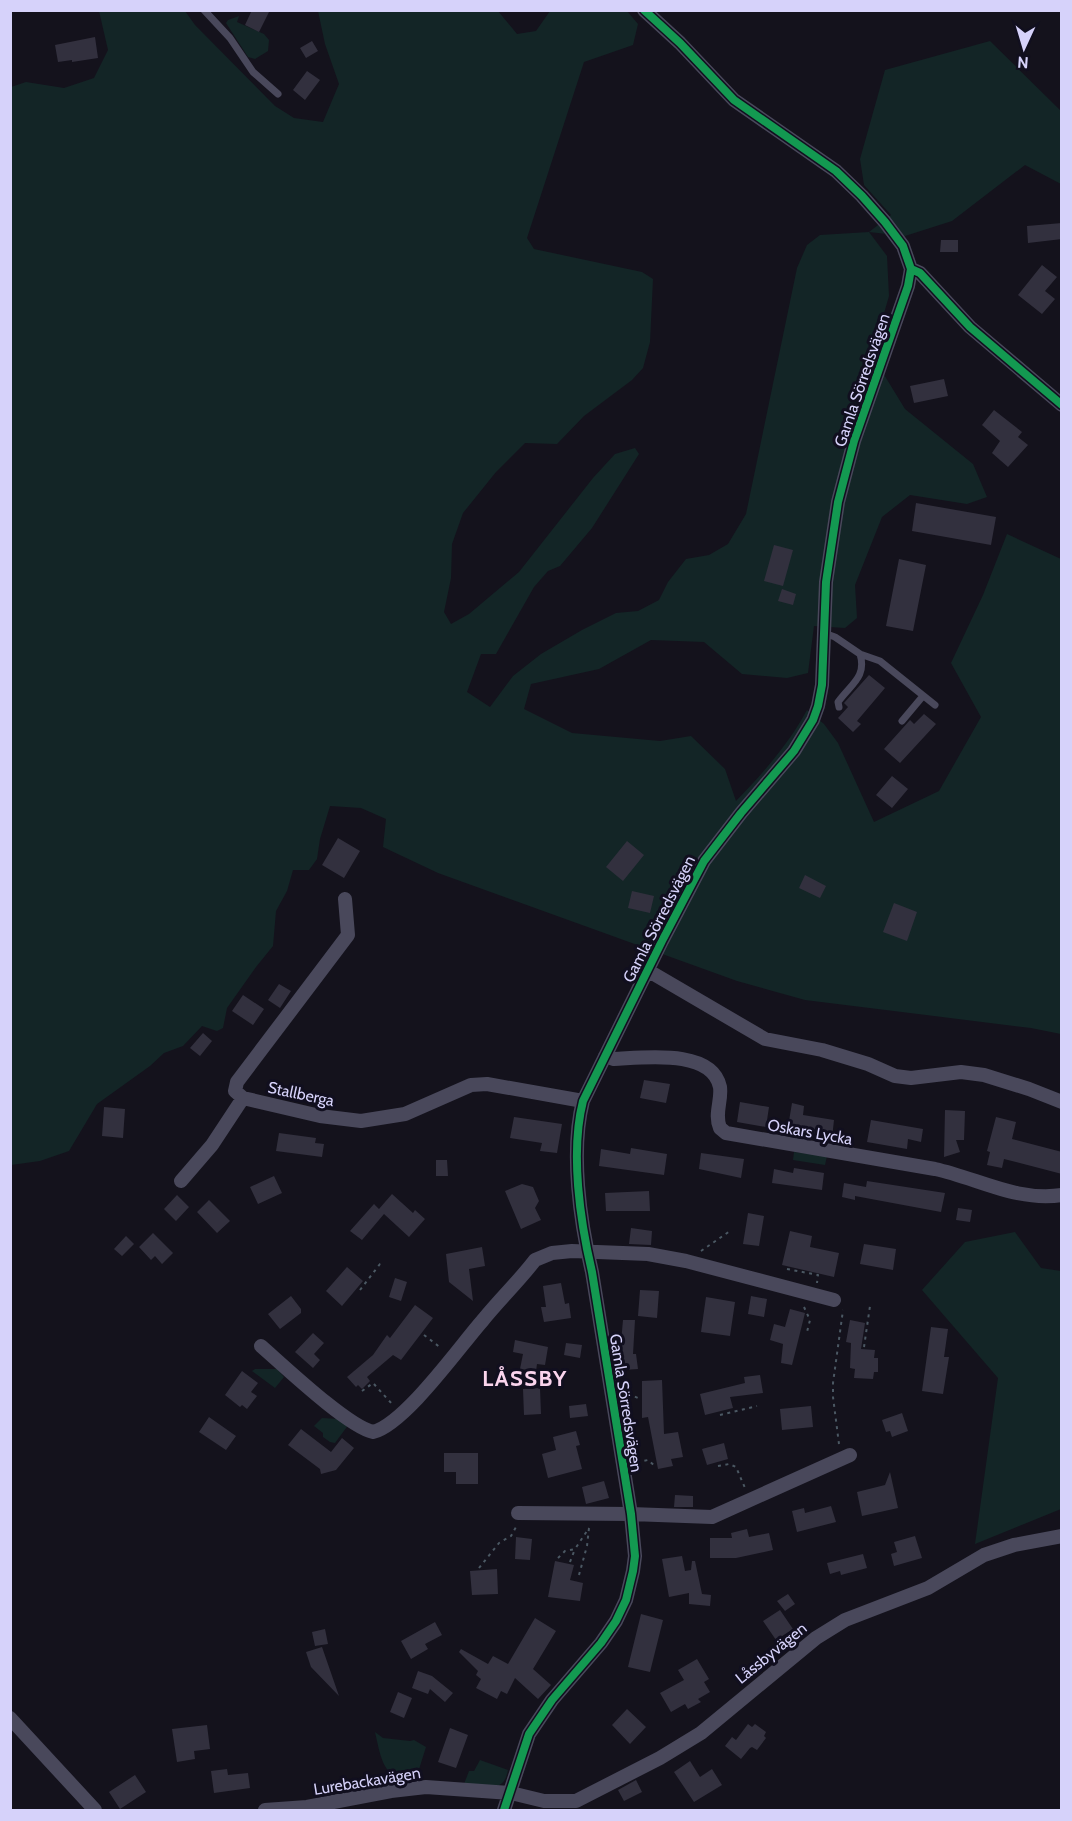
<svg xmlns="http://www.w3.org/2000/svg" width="1072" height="1821" font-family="Cabin,sans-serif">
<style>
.green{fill:#132526}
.building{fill:#32303e}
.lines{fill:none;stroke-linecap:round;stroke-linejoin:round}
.path{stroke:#4b5863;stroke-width:2;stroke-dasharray:3 4.5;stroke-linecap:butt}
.service{stroke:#49485b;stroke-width:7}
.minor{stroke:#49485b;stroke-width:14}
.cycleway-casing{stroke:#110f1f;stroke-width:11}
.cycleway{stroke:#139951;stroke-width:8}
.labels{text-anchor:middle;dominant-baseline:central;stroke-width:6;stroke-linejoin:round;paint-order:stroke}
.street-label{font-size:16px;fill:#d6d2fa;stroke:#110f1f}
.district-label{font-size:22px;font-weight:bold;letter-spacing:1.5px;fill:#fad4ed;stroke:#110f1f}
</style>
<rect width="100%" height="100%" fill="#14121c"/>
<path class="green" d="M99 11H185L195 25 275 106 294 118 323 122 339 84 325 44 318 11H498L517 34 536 31 550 11H627L638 24 633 45 584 62 527 238 534 249 642 272 653 279 650 342 643 368 632 380 584 416 557 444 525 443 496 472 463 513 452 544 451 578 444 612 451 624 469 614 519 572 593 478 615 454 635 448 639 454 592 528 560 566 548 571 534 587 496 654H481L467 692 490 707 513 676 541 654 582 630 616 613 638 611 659 600 668 582 686 559 709 555 728 544 746 514 797 268 807 245 820 235 869 232 891 215 864 185 860 159 885 70 990 41 1061 111V184L1025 165 952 221 905 236 869 232 887 256 889 296 872 355 905 409 973 464 987 497 967 504 910 495 882 517 855 585 857 618 845 628 814 626 808 673 787 678 742 674 704 642 651 640 599 669 531 684 524 709 572 733 660 741 691 736 725 769 736 801C763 773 788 745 807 710L824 724 838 743 874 822 939 791 981 717 951 663 983 595 1007 534 1061 559V1034L1031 1028 805 1000 737 981 438 873 383 847 386 819 361 808 330 806 320 839 317 859 309 870H293L287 891 276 911 273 946 256 967 227 1008 223 1028 217 1031 202 1026 183 1046 164 1053 150 1066 97 1104 69 1151 40 1161 11 1165V87L26 82 64 88 94 78 108 50Z
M239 16 237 22 264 34 269 40 268 51 255 59 248 57 226 23 228 20Z
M794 1152 827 1156 825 1165 793 1160Z
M1015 1232 1041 1268 1061 1271V1509L975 1544 998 1378 922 1290 965 1242Z
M255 1369H277L284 1377 275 1388 252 1371Z
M322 1418 339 1419 349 1424 335 1443 330 1442 323 1437V1433L314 1426Z
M375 1732 383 1738 410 1741 414 1740 426 1747 415 1782C383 1781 381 1758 375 1732Z
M480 1760 508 1770C506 1778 505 1783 497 1786L464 1784 469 1771H474Z"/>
<path class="building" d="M252 10H270L259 32 245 25Z
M95 37 98 58 72 62V60L58 62 55 45Z
M312 41 318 51 306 58 300 48Z
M307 71 320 80 305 100 293 90Z
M1062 223V239L1028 243 1027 226Z
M941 240H958V252H940Z
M1042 265 1057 277 1045 291 1055 299 1042 314 1018 295Z
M944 379 948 396 914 403 910 386Z
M994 410 1022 432 1018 437 1028 445 1008 467 992 453 1000 441 982 425Z
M916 503 996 517 991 545 912 531Z
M774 545 793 550 783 586 764 581Z
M899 559 926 565 913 631 886 626Z
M782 589 796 594 793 605 778 601Z
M869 675 885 688 857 721 861 724 853 732 838 718 848 707 844 703Z
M924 714 936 724 900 763 884 749 910 720 914 724Z
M892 776 908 789 892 808 876 795Z
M338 838 360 851 344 878 322 865Z
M627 841 644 855 623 881 606 867Z
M805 875 826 886 820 898 799 888Z
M632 891 654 896 650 913 628 908Z
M894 903 917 912 907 941 883 932Z
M279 984 291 991 280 1008 268 1000Z
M243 995 264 1009 253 1025 232 1011Z
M203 1033 212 1041 200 1056 190 1048Z
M644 1080 670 1084 666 1103 640 1098Z
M740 1102 769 1107 766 1127 737 1122Z
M792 1103 804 1106 803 1115 834 1120 832 1138 802 1133 803 1129 788 1127Z
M104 1107 125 1109 123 1138 102 1136Z
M945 1110 965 1111 964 1140H956L960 1152 944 1157Z
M514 1117 562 1124 557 1153 540 1151 542 1143 510 1138Z
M996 1117 1016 1122 1012 1139 1062 1152V1174L1004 1159 1002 1168 987 1165 990 1152 987 1151Z
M871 1120 923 1129 921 1142 908 1139 907 1149 867 1142Z
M279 1133 316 1138 315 1143 324 1144 322 1157 276 1151Z
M631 1148 667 1154 664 1175 599 1166 601 1149 630 1154Z
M701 1153 744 1159 741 1178 699 1169Z
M436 1160H447L448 1176H436Z
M794 1168 824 1173 822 1190 772 1183 774 1169 793 1173Z
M274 1176 282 1193 258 1204 250 1187Z
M867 1181 945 1193 941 1212 855 1196V1200L842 1197 844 1183 866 1187Z
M522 1184 533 1187 539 1201 535 1208 541 1220 521 1229 505 1191Z
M649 1191 650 1211H606L605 1193Z
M392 1194 413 1213 415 1210 425 1219 409 1237 384 1214 362 1240 350 1231 374 1204 379 1209Z
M177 1195 189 1207 176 1221 164 1209Z
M209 1200 230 1221 217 1233 197 1212Z
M958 1208 972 1210 970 1222 956 1220Z
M748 1213 764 1216 759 1246 743 1244Z
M631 1228 652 1231 651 1245 629 1244Z
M790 1231 812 1236 810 1247 839 1253 834 1277 782 1265Z
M153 1233 173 1253 162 1264 155 1256 151 1260 139 1247Z
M126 1236 134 1244 122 1256 114 1249Z
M864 1244 896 1249 893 1270 860 1264Z
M482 1247 485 1266 469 1269 473 1301 449 1282 446 1254Z
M347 1267 363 1281 342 1306 326 1291Z
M395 1278 407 1282 401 1301 389 1297Z
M561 1283 565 1304 569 1303 571 1318 544 1322 541 1307H546L543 1286Z
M640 1290 659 1291 657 1318 638 1316Z
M291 1296 301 1309V1313L280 1329 268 1314Z
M751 1296 767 1299 764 1317 748 1314Z
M706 1297 735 1302 730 1336 701 1332Z
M415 1305 433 1318 401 1360 393 1355 367 1377 370 1381 362 1389 358 1385 356 1387 347 1377 373 1355 387 1335 390 1338Z
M790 1309 805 1313 792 1365 781 1363 783 1344 770 1340 774 1324 785 1327Z
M623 1320H635L633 1354H636L638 1369 623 1370 620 1353Z
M850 1320 865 1323 861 1349 875 1350 874 1358H878V1372H874L873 1379 854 1378 855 1369 850 1368 851 1343 846 1342Z
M931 1327 948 1329 944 1357H949L943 1394 922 1391Z
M313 1333 324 1343 314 1354 320 1360 313 1368 295 1352Z
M515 1340 548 1347 545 1365 537 1364 536 1371 520 1369 523 1354 513 1352Z
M566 1343 582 1345 580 1358 564 1355Z
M242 1371 258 1383 251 1392 257 1396 247 1409 242 1405 240 1407 225 1395Z
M760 1375 763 1393 730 1397 733 1408 705 1415 700 1394 745 1383 744 1377Z
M662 1380 664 1434 678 1432 683 1457 671 1459 673 1466 658 1469 648 1417 642 1418V1381Z
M540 1388 541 1414 524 1415 523 1389Z
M586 1404 588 1416 570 1418 569 1406Z
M811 1406 813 1427 782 1430 780 1409Z
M902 1413 908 1431 892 1437 890 1431 886 1432 882 1420Z
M209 1417 236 1436 226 1450 199 1432Z
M301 1429 331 1452 342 1438 354 1448 336 1470 321 1474 320 1469 288 1445Z
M576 1431 580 1445 576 1446 582 1469 548 1478 542 1454 556 1450 553 1437Z
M724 1443 728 1459 707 1465 702 1449Z
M444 1453H478V1484H456V1472H444Z
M890 1472 898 1508 862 1516 857 1492 885 1485Z
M604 1481 609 1498 586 1504 582 1487Z
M675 1495 693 1496V1507H674Z
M831 1506 836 1522 797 1532 792 1511 804 1508 805 1513Z
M747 1529 749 1537 769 1533 773 1550 736 1558H710V1538H732L731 1533Z
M915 1536 922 1558 894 1566 891 1554 897 1552 894 1542Z
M516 1537 532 1539 530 1560 515 1559Z
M863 1554 867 1568 841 1575 840 1571 830 1574 827 1563Z
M682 1556 685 1571 691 1570 692 1561H695L702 1594 711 1595 710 1606 689 1604V1593L669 1597 662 1559Z
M555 1561 574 1565 570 1580 583 1583 580 1601 548 1597Z
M497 1569 498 1594 472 1595 470 1571Z
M788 1594 795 1604 785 1611 777 1601Z
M780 1610 793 1629 776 1640 763 1621Z
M641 1614 663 1620 650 1672 628 1667Z
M535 1618 556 1631 533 1669 551 1685 538 1699 515 1678 507 1694 501 1691 497 1699 476 1688 481 1679 476 1675 478 1671 459 1652 461 1649 488 1664 493 1656 508 1664Z
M435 1622 442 1635 425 1644 428 1649 411 1659 401 1641Z
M325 1629 328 1644 315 1646 312 1632Z
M322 1647 339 1696 311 1667 306 1652Z
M697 1659 709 1679 704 1682 710 1692 698 1699 701 1702 688 1709 685 1704 671 1712 660 1693 684 1680 678 1670Z
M418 1671 432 1676 453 1693 445 1702 430 1689 428 1694 412 1688Z
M398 1692 412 1698 404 1718 390 1712Z
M627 1709 646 1727 630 1744 612 1725Z
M748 1724 752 1727 755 1724 766 1732 764 1736 766 1738 757 1750 752 1747 750 1748 741 1759 725 1746 732 1737 736 1740Z
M207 1725 210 1749 194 1751 195 1759 177 1762 172 1729Z
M450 1728 468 1735 456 1768 438 1762Z
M690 1761 700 1777 712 1769 722 1785 694 1802 674 1772Z
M227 1769 228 1775 248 1773 250 1788 214 1793 211 1771Z
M135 1775 146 1792 120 1809 109 1792Z
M636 1780 642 1792 624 1801 618 1790Z"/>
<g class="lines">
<path class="path" d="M701 1251 730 1231
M787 1269 818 1275 817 1283
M360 1290 380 1264H383
M804 1307 810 1320 807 1332
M424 1335 441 1348
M864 1347 870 1306
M625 1387 627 1393 638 1398
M362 1391 373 1383 392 1404
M720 1415 757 1406
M839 1444 833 1397V1383L843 1310
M637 1462 648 1460 656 1467
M718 1466 729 1464 736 1467 745 1488
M558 1558 565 1551 575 1549 589 1528
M570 1562 575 1549
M479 1568 499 1543 511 1536 516 1527
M579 1575 587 1546 589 1528"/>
<path class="service" d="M204 10 230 38 253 72 278 94
M824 633 835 637 860 654 880 661 935 705
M839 707 838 702C851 684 867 677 860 654
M902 721 923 696"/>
<path class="minor" d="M911 269 920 273 970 327 1062 405
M345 899 348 935 237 1082 235 1091 243 1098 320 1116 361 1121 405 1114 471 1085 487 1084 583 1101
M647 970 765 1039 822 1050 868 1064 895 1076 911 1078 961 1072 984 1075 1029 1089 1062 1102
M605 1056 614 1059C642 1058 712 1048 720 1087 722 1101 714 1114 720 1128L726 1133 935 1169C977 1178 1017 1202 1062 1195
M181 1181 212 1145 243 1098
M261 1346C284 1366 347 1426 373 1432 405 1424 460 1346 483 1320 500 1299 519 1281 535 1260L552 1253 572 1251 648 1254 686 1261 834 1300
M518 1513 631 1514 712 1517 850 1455
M10 1718 95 1810
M265 1810 307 1807 391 1791 426 1787 511 1793 544 1801H576L660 1758 701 1733 816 1638 845 1620 928 1588 984 1555 1014 1545 1062 1536
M504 1810 529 1734 552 1700 601 1643 616 1621 626 1600 633 1571 635 1556 631 1514 592 1272C580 1221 570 1152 583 1101L662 941 704 861 741 813 794 751 813 720 818 706 822 685 826 582 838 502 854 441 908 286 911 269 903 246 885 222 862 196 836 171 734 100 680 43 644 10"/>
<defs>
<path id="cycleway" d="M911 269 920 273 970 327 1062 405
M504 1810 529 1734 552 1700 601 1643 616 1621 626 1600 633 1571 635 1556 631 1514 592 1272C580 1221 570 1152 583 1101L662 941 704 861 741 813 794 751 813 720 818 706 822 685 826 582 838 502 854 441 908 286 911 269 903 246 885 222 862 196 836 171 734 100 680 43 644 10"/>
</defs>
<use href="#cycleway" class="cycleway-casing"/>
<use href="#cycleway" class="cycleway"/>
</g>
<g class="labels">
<g class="street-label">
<text transform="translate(862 380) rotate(-71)">Gamla Sörredsvägen</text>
<text transform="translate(659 919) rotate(-63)">Gamla Sörredsvägen</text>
<text transform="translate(301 1094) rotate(12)">Stallberga</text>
<text transform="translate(810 1132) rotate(10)">Oskars Lycka</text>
<text transform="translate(626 1403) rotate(81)">Gamla Sörredsvägen</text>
<text transform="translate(771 1653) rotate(-39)">Låssbyvägen</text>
<text transform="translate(367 1781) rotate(-9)">Lurebackavägen</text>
</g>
<g class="district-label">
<text x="525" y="1378">LÅSSBY</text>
</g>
</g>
<rect width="1072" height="1821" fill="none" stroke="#d6d2fa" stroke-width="24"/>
<g transform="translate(1024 48) rotate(184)" stroke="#110f1f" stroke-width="4.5" paint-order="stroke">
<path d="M0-4.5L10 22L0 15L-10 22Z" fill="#d6d2fa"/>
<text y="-9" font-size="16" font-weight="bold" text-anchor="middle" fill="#d6d2fa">N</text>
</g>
</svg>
